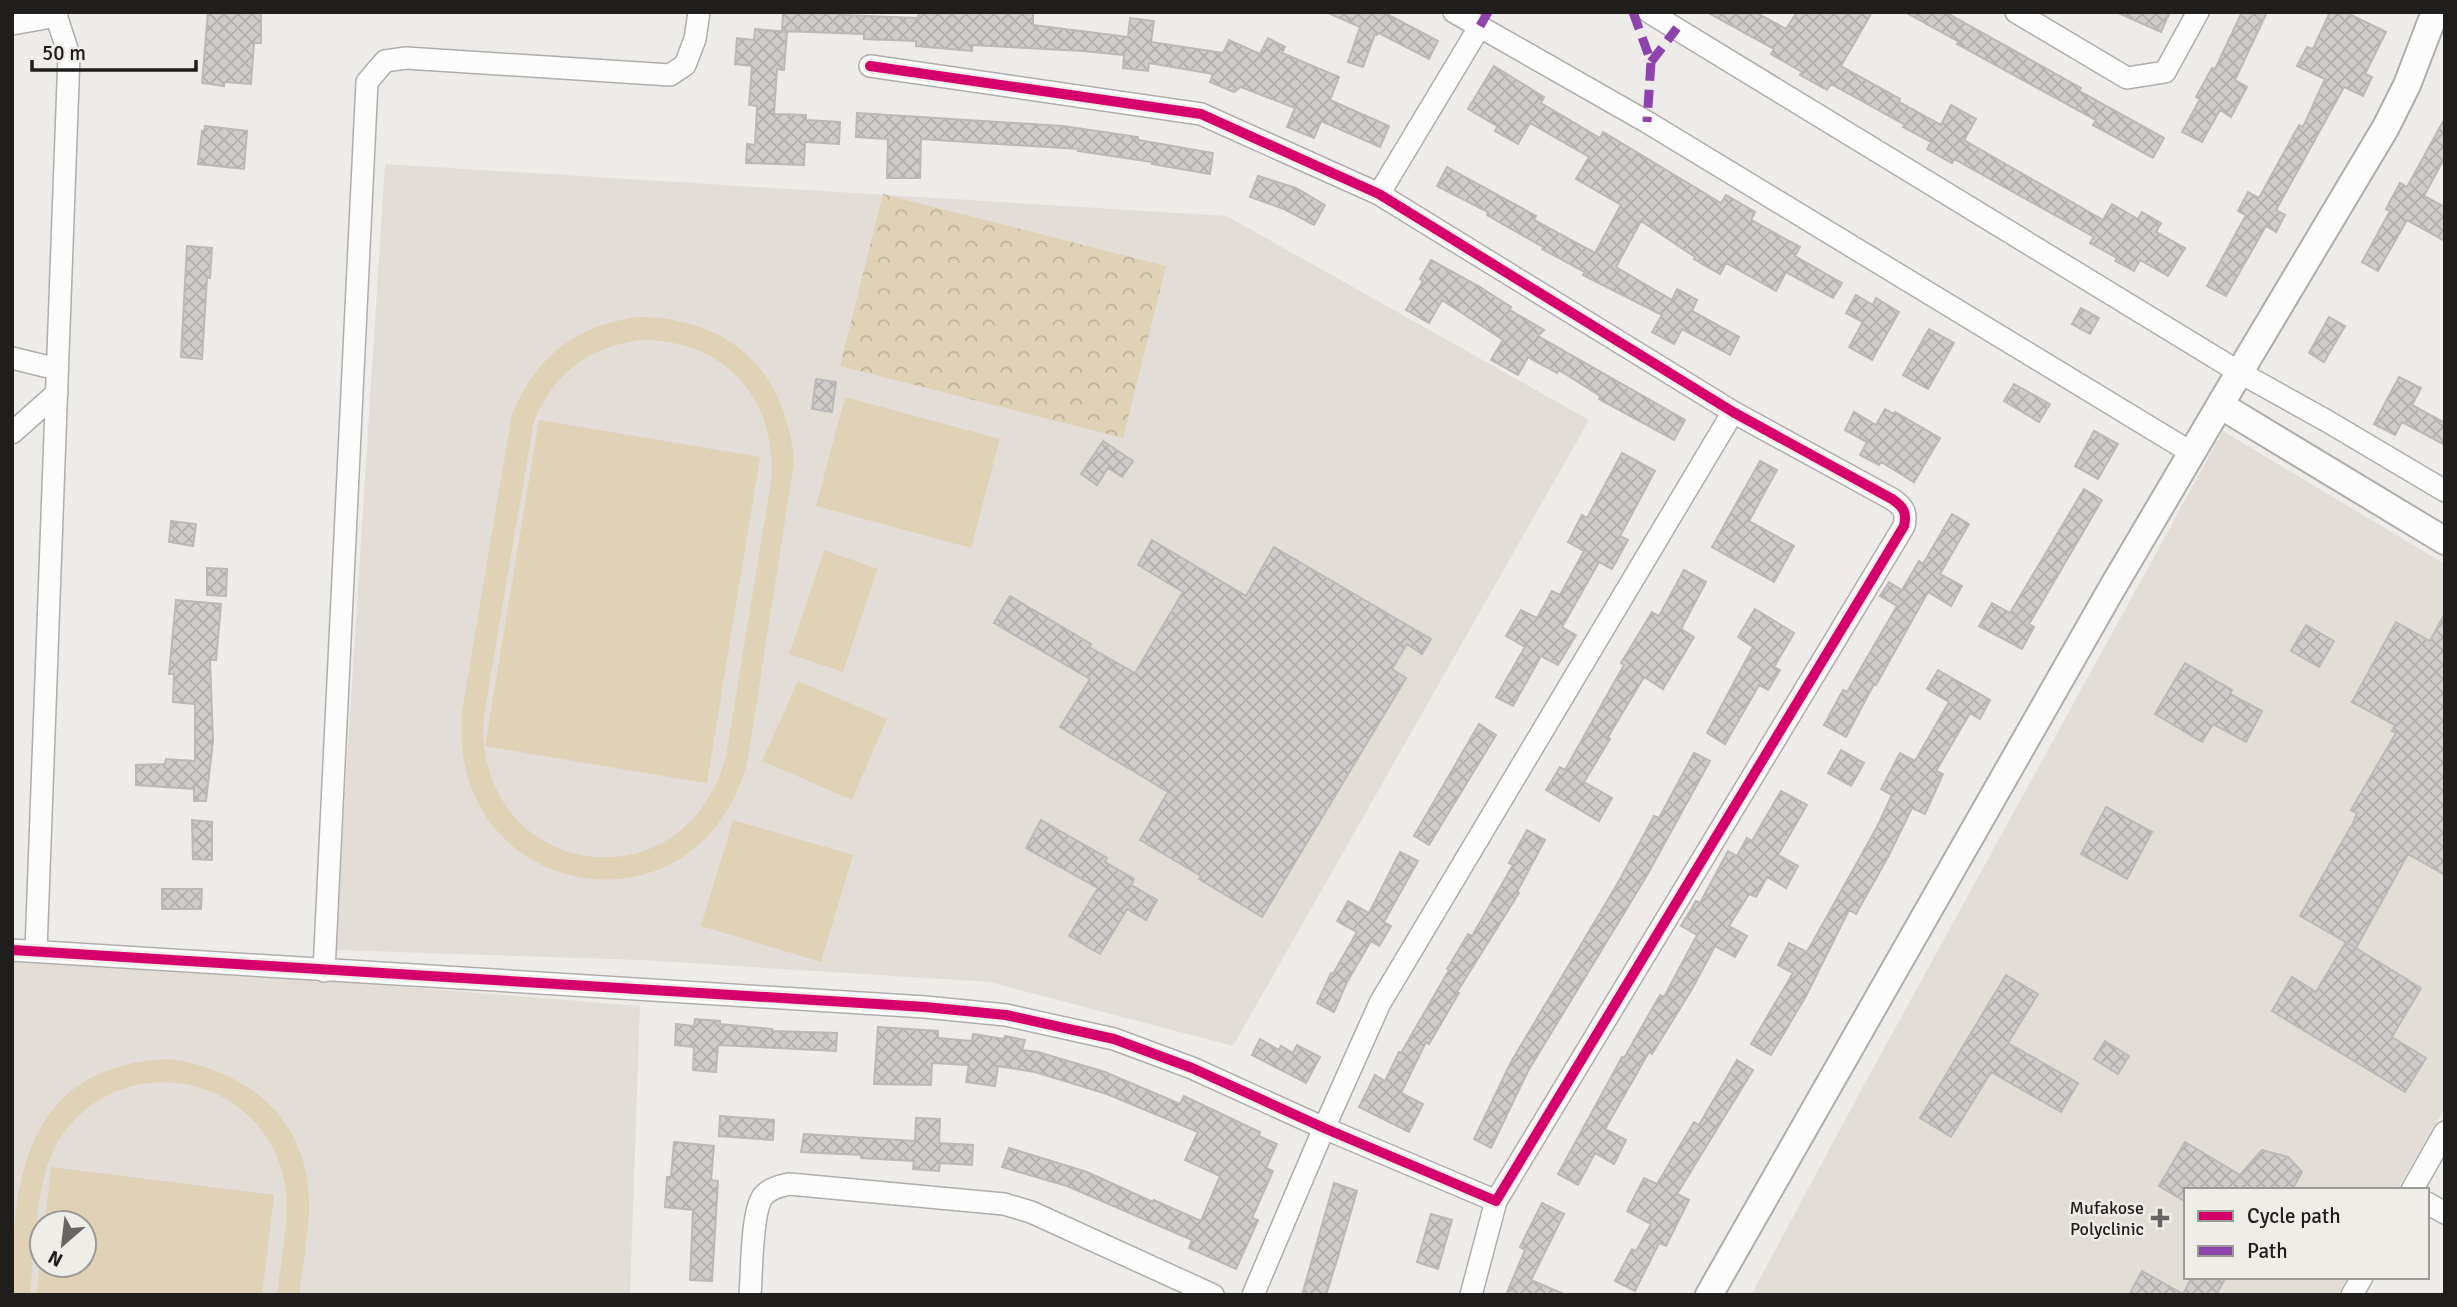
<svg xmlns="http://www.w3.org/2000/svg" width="2457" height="1307" font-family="Signika,sans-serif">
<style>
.built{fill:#e2ded7;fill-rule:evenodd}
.park{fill:url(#park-crowns)}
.pitch{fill:#dfd2b6;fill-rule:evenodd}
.building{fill:url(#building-cross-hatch);stroke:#bbb9b7;stroke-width:2}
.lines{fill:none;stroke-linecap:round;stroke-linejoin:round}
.minor-casing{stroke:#afadab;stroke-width:24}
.tertiary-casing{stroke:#afadab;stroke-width:30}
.minor{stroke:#fcfcfc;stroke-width:21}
.tertiary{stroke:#fcfcfc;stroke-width:26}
.quiet{stroke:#8e44ad;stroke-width:9;stroke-dasharray:18 9;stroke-linecap:butt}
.cycleway-casing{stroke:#efede8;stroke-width:15}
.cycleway{stroke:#d6006c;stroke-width:10}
.poi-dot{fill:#676664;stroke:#efede8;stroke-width:2.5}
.labels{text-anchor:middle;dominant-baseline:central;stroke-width:5;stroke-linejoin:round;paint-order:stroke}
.poi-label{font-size:18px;fill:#1f1e1c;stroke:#efede8;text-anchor:end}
</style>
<defs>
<pattern id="park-crowns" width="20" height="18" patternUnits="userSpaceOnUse" patternTransform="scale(1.75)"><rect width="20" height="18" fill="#dfd2b6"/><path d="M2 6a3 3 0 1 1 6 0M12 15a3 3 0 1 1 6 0" fill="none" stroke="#bfb49c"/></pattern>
<pattern id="building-cross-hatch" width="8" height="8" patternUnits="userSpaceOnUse" patternTransform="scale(1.75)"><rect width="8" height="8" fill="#cfcdcb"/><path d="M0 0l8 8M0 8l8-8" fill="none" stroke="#b1b0ae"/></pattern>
</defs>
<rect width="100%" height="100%" fill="#eeece9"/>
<path class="built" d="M385 164 1227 216 1589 420 1233 1046 989 982 641 960 335 950Z
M2223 431 2445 564V1108L2397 1190H2186V1277H2347L2338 1295H1751L1859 1094Z
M12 962 333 981 640 1006 630 1295H12ZM42 1223H84V1265H42Z"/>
<path class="park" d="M883 194 1166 266 1123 438 840 366Z"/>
<path class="pitch" d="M637 317C729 317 787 370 794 462L748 759C702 947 445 903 462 711L512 414C538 355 574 327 637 317ZM640 340C724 339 778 398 771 482L726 756C683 915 471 876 484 715L534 421C556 372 586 348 640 340Z
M845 397 1000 439 971 548 816 506Z
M539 420 760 457 707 783 485 746Z
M824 550 878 569 843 672 789 654Z
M798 681 887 719 852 800 762 761Z
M733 820 853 855 821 962 701 926Z
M169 1059C245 1069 306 1117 309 1198 310 1230 303 1263 299 1295H277C282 1251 295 1201 278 1159 238 1062 102 1055 54 1149 36 1184 34 1254 30 1295H12C12 1178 25 1065 169 1059Z
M51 1167 274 1195 262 1295H36L42 1245V1265H84V1223H45Z"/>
<path class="building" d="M208 12H261V43H254L251 84 224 82V86L202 83Z
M783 12H842V15L918 18 919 12H1033V25L1128 37 1130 18 1154 21 1151 42 1223 53 1229 40 1260 54 1268 38 1285 47 1282 53 1339 77 1330 100 1389 126 1380 147 1321 121 1314 138 1287 127 1295 108 1241 87 1234 92 1210 82 1213 74 1149 63 1148 71 1123 68 1124 55 1083 51 972 45V51L916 46V41L864 39V34L782 31Z
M1326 12H1383L1438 41 1429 59 1379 33 1377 35 1375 34 1363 67 1348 62 1360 27Z
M1707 12H1755L1786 29 1797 12H1872L1841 66 1900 99 1899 102 1941 125 1951 105 1976 119 1964 140 2103 220 2112 204 2138 219 2142 212 2161 223 2156 232 2185 248 2168 276 2140 260 2134 271 2115 261 2117 258 2090 243 2094 237 1954 159 1952 163 1927 149 1931 142 1903 127 1905 125 1831 84 1827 90 1800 75 1802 72 1771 54 1774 49Z
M1905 12H1945L2081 88 2079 91 2164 138 2153 158 2093 125 2096 120 1957 44 1959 42Z
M2116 12H2170L2161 32Z
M2242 12H2267L2235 80 2247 87 2231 117 2220 110 2202 142 2182 132 2200 99 2196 97 2212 68 2215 69Z
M2330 12H2345L2386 32 2365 74 2372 77 2363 96 2344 87 2276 210 2285 215 2276 232 2266 226 2226 296 2207 286 2246 215 2238 211 2248 192 2259 198 2299 125 2303 127 2325 79 2297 66 2307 47 2313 49Z
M755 29 787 32 784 70 777 69 774 114 806 115V120L840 122 839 144 805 142 804 165 746 163 747 144 755 145 757 106 749 105 752 66 735 64 737 38 754 40Z
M1494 66 1544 97 1541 103 1600 138 1603 132 1721 203 1726 195 1755 212 1751 220 1800 247 1795 256 1842 283 1833 298 1786 272 1776 291 1726 263 1720 274 1694 259 1695 257 1641 221 1616 267 1672 300 1677 289 1697 300 1692 311 1739 337 1730 355 1682 329 1674 344 1652 332 1662 315 1583 275 1585 272 1542 249 1543 247 1487 215 1488 212 1437 186 1447 167 1536 216 1534 220 1595 253 1621 205 1576 179 1589 157 1530 123 1518 144 1495 131 1497 126 1468 109Z
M857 113 1063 126 1138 137V140L1213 153 1210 174 1152 164V162L1078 151 1079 149 921 139 920 178H887L888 139 856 137Z
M2445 118V157L2424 196 2445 207V241L2407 220 2378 271 2362 262 2390 211 2386 209 2400 183 2407 187Z
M205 126 247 131 244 169 198 164 202 131H204Z
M1258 176 1296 188 1325 205 1314 225 1284 209 1250 197Z
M187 246 212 248 210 278H207L202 359 181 357Z
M1431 260 1480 287 1511 307 1510 310 1544 330 1538 336 1685 420 1674 440 1599 399 1600 396 1559 370 1557 373 1528 357 1518 375 1491 360 1503 340 1442 300 1429 323 1406 310 1423 281 1420 279Z
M1856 295 1873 305 1876 298 1899 312 1872 360 1849 347 1863 322 1846 313Z
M2081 308 2099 318 2090 334 2072 324Z
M2329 317 2345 326 2324 362 2309 353Z
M1929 329 1954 343 1928 389 1903 375Z
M2399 377 2421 388 2412 405 2445 423V445L2402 422 2395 435 2374 424Z
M816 379 836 382 832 412 812 409Z
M2014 384 2050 404 2039 422 2004 401Z
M1885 409 1894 414 1895 412 1940 438 1914 482 1881 462 1879 465 1860 455 1867 442 1845 430 1854 412 1876 425Z
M2094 431 2118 444 2098 479 2075 466Z
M1103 441 1133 461 1122 477 1108 468 1097 485 1081 474Z
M1622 453 1655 471 1620 536 1628 540 1612 569 1599 562 1562 627 1576 635 1558 665 1541 656 1513 706 1496 697 1525 647 1506 636 1521 610 1537 618 1552 591 1560 595 1584 551 1568 542 1582 515 1587 518Z
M1760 461 1777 470 1749 521 1794 546 1774 582 1712 547Z
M2084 489 2102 500 2029 624 2034 627 2022 649 1979 626 1992 603 2010 613Z
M1952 514 1969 524 1940 574 1962 586 1951 606 1928 592 1876 685 1874 684 1846 737 1824 725 1843 690 1847 692 1897 606 1880 596 1889 582 1902 590 1919 561 1923 564Z
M171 521 196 524 193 546 169 542Z
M1152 540 1246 596 1274 547 1431 639 1422 654 1407 644 1392 669 1406 678 1262 917 1199 879 1201 876 1140 840 1168 792 1060 727 1090 679 994 623 1010 596 1091 644 1089 647 1135 673 1183 592 1138 565Z
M207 568 227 569 226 596 207 595Z
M1684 570 1706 582 1681 629 1694 637 1663 689 1644 677 1608 737 1610 739 1584 782 1612 798 1599 821 1546 790 1560 767 1565 770 1624 665 1621 663 1652 612 1659 616Z
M176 600 221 604 216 660H210L213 741 206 801H194V789L136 785V765L165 764 166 759 195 761V704L173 702 174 674H169Z
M1755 609 1794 633 1774 667 1780 670 1768 690 1759 685 1725 744 1707 733 1753 647 1738 637Z
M2445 613V875L2408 854 2356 948 2300 916 2353 823 2357 813 2351 810 2396 733 2392 731 2395 725 2352 702 2396 622 2430 641Z
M2306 625 2334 641 2319 667 2291 651Z
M2185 663 2232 690 2230 694 2262 711 2246 742 2213 724 2202 742 2155 714Z
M1938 670 1990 700 1980 719 1970 713 1936 771 1943 774 1925 814 1912 808 1888 857 1856 914 1849 910 1806 996 1771 1055 1751 1044 1793 973 1778 965 1789 943 1807 952 1877 827 1892 795 1881 789 1900 753 1915 761 1949 702 1927 689Z
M1479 724 1496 735 1429 845 1414 836Z
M1841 750 1864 763 1851 786 1828 773Z
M1694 753 1710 761 1646 877 1528 1071 1491 1148 1474 1139 1511 1062 1619 881 1654 816 1659 818Z
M1781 791 1807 805 1778 855 1798 866 1786 888 1767 877 1756 897 1749 894 1729 926 1747 936 1735 957 1715 946 1692 989 1652 1054 1649 1052 1605 1129 1626 1140 1614 1164 1595 1153 1578 1185 1558 1174 1622 1057 1624 1058 1660 995 1664 997 1697 935 1681 926 1696 901 1700 903 1728 851 1737 856 1747 838 1752 841Z
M2106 807 2152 832 2127 879 2081 854Z
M192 820 212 822V860L193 859Z
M1041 820 1107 858 1105 862 1134 879 1131 885 1157 900 1146 920 1127 909 1100 954 1069 936 1098 888 1026 848Z
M1527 830 1545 840 1517 892 1519 893 1457 992 1459 993 1429 1044 1426 1042 1401 1093 1423 1104 1409 1132 1359 1107 1375 1075 1385 1081 1399 1052 1401 1053 1449 970 1447 969 1468 934 1472 936 1513 865 1509 863Z
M1400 852 1418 861 1384 922 1391 926 1379 946 1371 941 1347 982 1334 1012 1317 1003 1331 973 1333 974 1357 932 1337 921 1348 901 1369 913Z
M162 889H202L201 909H162Z
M2346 942 2421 988 2392 1037 2426 1058 2405 1092 2272 1011 2292 977 2316 992Z
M2006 975 2038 994 2008 1043 2078 1083 2061 1112 1991 1072 1951 1137 1920 1118Z
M695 1019 720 1021V1024L772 1029V1031L837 1033 836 1051 718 1045 716 1072 693 1070 694 1047 675 1045 676 1024 694 1026Z
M878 1027 938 1031V1038L972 1041 973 1034 1004 1039 1005 1036 1025 1040 1022 1050 1038 1052 1105 1072 1180 1104 1184 1096 1260 1132 1259 1136 1277 1144 1266 1168 1273 1171 1252 1218 1258 1220 1236 1269 1189 1248 1192 1240 1125 1211 1067 1186 1002 1167 1009 1148 1087 1172 1153 1202 1154 1200 1201 1221 1220 1176 1185 1160 1198 1132 1107 1094 1035 1072 998 1066 995 1086 966 1082 969 1065 932 1063 931 1085 874 1084Z
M1260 1039 1279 1050 1281 1046 1293 1053 1297 1045 1320 1057 1306 1083 1252 1055Z
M2105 1041 2129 1056 2118 1074 2094 1059Z
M1737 1060 1753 1070 1677 1194 1689 1200 1666 1246 1659 1243 1635 1291 1615 1281 1632 1249 1636 1251 1651 1224 1627 1211 1644 1178 1657 1184 1694 1122 1699 1125Z
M720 1116 774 1120 773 1140 719 1136Z
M916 1118 940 1119 939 1143 973 1145 972 1165 940 1163 939 1171 913 1169 914 1161 861 1158V1155L801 1152 804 1134 915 1141Z
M674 1142 714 1146 711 1180 718 1181 712 1281 690 1280 693 1210 665 1207 667 1177H671Z
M2185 1142 2240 1175 2262 1150 2288 1157 2302 1172 2292 1190H2186V1202L2159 1186Z
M1334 1183 1357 1191 1337 1260 1326 1295H1302Z
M1542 1203 1564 1214 1531 1280 1566 1295H1506L1525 1250 1520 1247Z
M1431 1214 1452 1220 1438 1269 1417 1262Z
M2142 1271 2183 1294 2192 1277H2226L2216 1295H2129Z"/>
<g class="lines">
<defs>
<path id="minor" d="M1454 12 1647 122 2192 453
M1649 12 2239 372 2327 421 2445 491
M2016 12 2127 78 2165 72 2198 12
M12 24 57 16
M1379 194 1480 26
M12 358 57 369
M12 433 57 393
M12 950 925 1007 1006 1015 1114 1039 1192 1068 1324 1128 1496 1201 1904 526C1907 513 1904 507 1892 499L1733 412 1379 194 1201 114 870 66
M36 951 69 55 55 12
M324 971 367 82 385 61 406 58 670 75 685 65 695 39 699 12
M2412 1190 2445 1132
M2427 1203 2445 1213
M750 1295C752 1273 751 1209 764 1195 771 1188 780 1186 789 1184L1004 1204 1031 1212 1213 1295
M1253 1295 1324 1128 1380 1003 1733 412
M1471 1295 1496 1201
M2352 1295 2362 1277"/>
<path id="tertiary" d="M2435 12 2407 85 2386 127 2220 405 2445 541
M1709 1295 2111 590 2220 405"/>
</defs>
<use href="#minor" class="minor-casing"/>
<use href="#tertiary" class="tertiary-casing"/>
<use href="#minor" class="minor"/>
<use href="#tertiary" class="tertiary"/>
<path class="quiet" d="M1633 12 1651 62 1647 122
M1480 26 1488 12
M1651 62 1677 28"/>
<defs>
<path id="cycleway" d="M12 950 925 1007 1006 1015 1114 1039 1192 1068 1324 1128 1496 1201 1904 526C1907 513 1904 507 1892 499L1733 412 1379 194 1201 114 870 66"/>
</defs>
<use href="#cycleway" class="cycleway-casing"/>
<use href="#cycleway" class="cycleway"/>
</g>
<path class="poi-dot" d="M2156.5 1207.5h7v7h7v7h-7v7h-7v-7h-7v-7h7z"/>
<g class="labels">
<g class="poi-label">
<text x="2144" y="1208">Mufakose<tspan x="2144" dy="21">Polyclinic</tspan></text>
</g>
</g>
<rect width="2457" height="1307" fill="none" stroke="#1f1e1c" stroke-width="28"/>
<rect x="2184" y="1188" width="245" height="91" fill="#efede8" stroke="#9c9a96" stroke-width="2"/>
<rect x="2198" y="1211" width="35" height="10" fill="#d6006c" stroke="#9c9a96" stroke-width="2"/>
<text x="2247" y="1223" font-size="21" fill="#1f1e1c">Cycle path</text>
<rect x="2198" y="1246" width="35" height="10" fill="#8e44ad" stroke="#9c9a96" stroke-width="2"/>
<text x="2247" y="1258" font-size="21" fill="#1f1e1c">Path</text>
<g transform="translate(63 1244) rotate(208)"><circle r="33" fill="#efede8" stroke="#9c9a96" stroke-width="2"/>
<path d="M0-5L12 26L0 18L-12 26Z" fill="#676664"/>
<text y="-10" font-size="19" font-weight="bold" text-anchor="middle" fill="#1f1e1c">N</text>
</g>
<path d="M32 60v10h164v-10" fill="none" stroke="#1f1e1c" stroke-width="3.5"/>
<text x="42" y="60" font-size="21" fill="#1f1e1c" stroke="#efede8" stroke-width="5" paint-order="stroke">50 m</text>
</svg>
